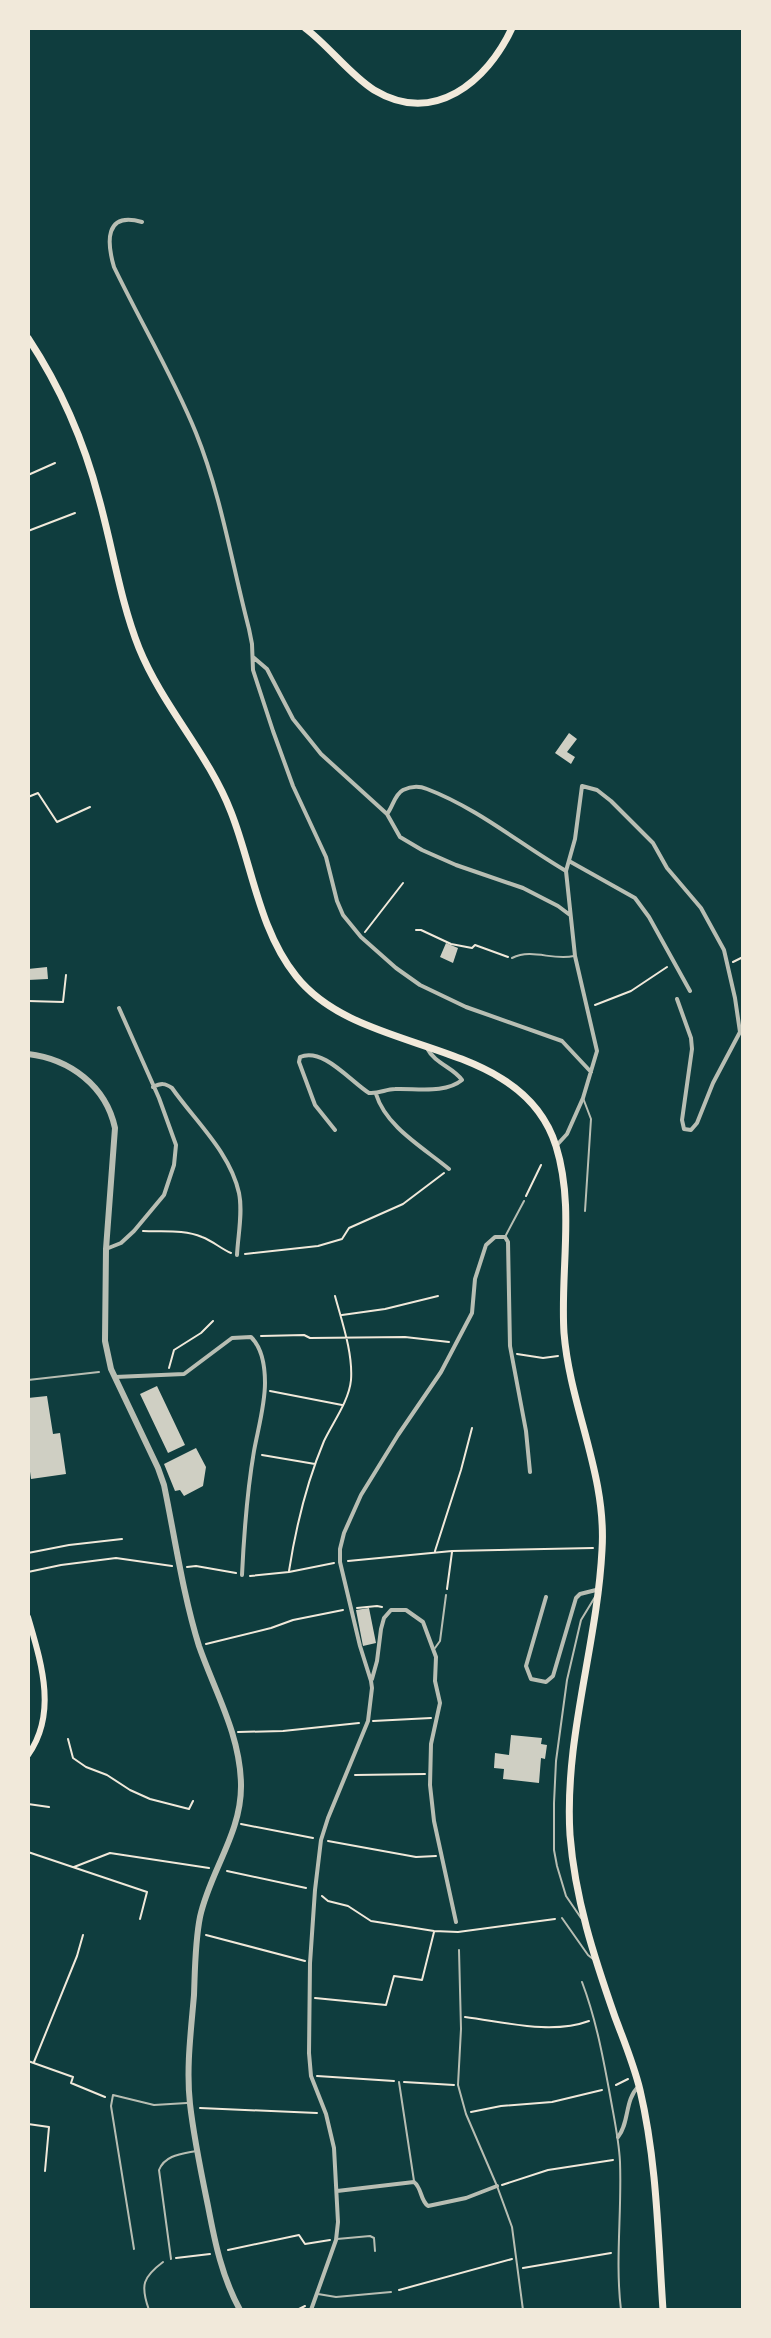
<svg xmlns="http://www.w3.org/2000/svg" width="771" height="2338" font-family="Poppins,sans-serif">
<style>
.building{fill:#cfcfc3}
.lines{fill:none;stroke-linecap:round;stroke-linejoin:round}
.path{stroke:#f1e9da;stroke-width:2}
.service{stroke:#b8beb3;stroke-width:2}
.minor{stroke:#b8beb3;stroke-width:4}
.tertiary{stroke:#b8beb3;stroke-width:6}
.secondary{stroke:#f1e9da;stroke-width:6}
.primary{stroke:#f1e9da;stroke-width:7}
</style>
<rect width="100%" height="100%" fill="#0f3d3e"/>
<path class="building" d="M569 733 577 739 567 752 575 757 571 764 555 753Z
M446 943 458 948 453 963 440 957Z
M47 967 48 979 28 980V969Z
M157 1386 185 1445 168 1453 140 1394Z
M47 1396 53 1434 60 1433 66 1474 31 1479 28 1457V1398Z
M196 1448 206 1467 203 1486 184 1496 180 1490 175 1491 164 1464Z
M369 1608 376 1643 363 1646 356 1610Z
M511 1735 542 1738 541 1744 547 1745 545 1759 541 1758 539 1783 503 1779 504 1769 494 1768 495 1753 509 1755Z"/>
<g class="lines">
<path class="path" d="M28 475 55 463
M28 531 75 513
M28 797 38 793 57 822 90 807
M416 930H421L451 944 472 948 475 945 508 957
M365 932 403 883
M733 962 743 957
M28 1001 63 1002 66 975
M595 1005 631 991 667 967
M526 1196 541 1165
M143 1231C163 1232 184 1229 202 1237 213 1241 221 1249 231 1253
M245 1254 318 1246 342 1239 349 1228 403 1204 444 1173
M342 1315 385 1309 438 1296
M261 1336 304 1335 310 1338 405 1337 449 1342
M517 1354 543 1358 558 1356
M169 1368 174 1350 201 1333 213 1321
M270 1391 342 1405
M262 1455 315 1464
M435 1551 461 1470 472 1428
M28 1553 69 1545 122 1539
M348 1561 452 1551 593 1548
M187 1567 196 1566 236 1573
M289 1571C296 1526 306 1484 324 1441 333 1422 349 1401 351 1380 353 1353 342 1322 335 1296
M28 1572 61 1565 116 1558 172 1566
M250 1576 289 1572 334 1563
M447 1589 452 1552
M357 1608 377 1606 382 1607
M206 1644 271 1628 293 1620 343 1610
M373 1721 431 1718
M238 1732 283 1731 359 1723
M68 1739 73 1758 86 1767 107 1775 130 1790 150 1799 189 1809 193 1801
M355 1775 425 1774
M28 1804 49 1807
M241 1824 313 1838
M328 1841 416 1857 436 1856
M28 1852 147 1892 140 1919
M74 1867 110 1853 209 1868
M227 1871 306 1888
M322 1896 328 1901 348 1906 371 1921 434 1931 458 1932 555 1919
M206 1935 305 1961
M315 1998 386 2005 394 1976 422 1980 434 1932
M465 2017C505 2022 551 2035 589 2021
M28 2061 73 2077 71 2083 105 2097
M34 2062 77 1956 83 1935
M317 2076 394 2081
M404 2082 454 2085
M616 2085 628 2079
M200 2108 317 2113
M471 2112 501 2106 552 2102 602 2090
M28 2124 49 2127 45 2171
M502 2185 548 2170 613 2160
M228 2250 299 2235 305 2244 330 2240
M176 2258 210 2254
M523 2268 611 2253
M399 2290 512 2259
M297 2310 305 2306"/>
<path class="service" d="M512 958C533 948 552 961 574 956
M583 1098 591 1119 585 1211
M506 1235 524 1201
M28 1380 99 1372
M435 1648 440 1641 446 1595
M562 1918 588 1955 593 1959
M581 1918 566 1896 557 1866 554 1850V1803L556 1761 567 1680 581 1620 595 1597
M459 1950 461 2029 458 2085 466 2114 497 2186 512 2227 523 2310
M582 1982C596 2019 603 2057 610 2095 614 2118 619 2140 620 2162 622 2212 615 2261 621 2310
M399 2082 414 2181
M337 2239 370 2236 374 2238 375 2251
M134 2249 111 2106 113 2095 154 2105 187 2103
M171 2259 159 2170C165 2155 181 2154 196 2151
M318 2294 336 2297 391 2292
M149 2310C140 2285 143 2277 163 2262"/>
<path class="minor" d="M142 222C104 211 107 243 114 267 141 323 173 376 196 433 221 495 232 564 249 629L252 644 253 670 273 731 293 786 326 857 337 901 343 915 361 937 396 968 420 985 466 1007 562 1041 591 1072
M253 657 267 669 293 719 321 754 387 814 400 837 422 850 456 865 523 888 558 906 570 915
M387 814C393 807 394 795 403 790 411 786 420 786 427 789 477 808 520 844 566 871
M569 861 635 898 649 917 690 991
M153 1087C161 1083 165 1083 172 1088 195 1121 230 1152 239 1193 243 1212 238 1235 237 1255
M376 1094C386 1127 424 1148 449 1169
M335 1130 315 1105 299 1062 300 1057C323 1047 350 1081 369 1093 379 1094 386 1089 395 1089 416 1088 445 1094 462 1080 453 1067 435 1064 427 1048
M556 1146 567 1134 583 1098 597 1051 575 956 566 871 575 839 582 786 597 790 611 801 653 843 667 868 701 908 724 950 735 998 740 1032 713 1083 697 1123 691 1130 684 1129 682 1120 692 1049 691 1038 677 999
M106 1249 121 1243 134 1231 164 1195 174 1165 176 1145 159 1098 119 1008
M115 1377 184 1374 232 1338 251 1337C263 1349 265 1367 265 1383 265 1405 258 1429 254 1451 247 1492 244 1533 242 1575
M546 1597 526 1666 531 1679 546 1682 553 1676 576 1598 580 1594 600 1589
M372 1679 377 1661 381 1629 384 1618 391 1610H406L423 1622 436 1657 435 1681 440 1703 431 1744 430 1785 434 1821 456 1922
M618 2137C630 2122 624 2100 639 2086
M337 2191 414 2182C422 2188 420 2200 428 2206L466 2198 497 2186
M311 2310 336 2240 338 2222 334 2148 326 2114 311 2076 309 2053 310 1963 315 1890 321 1840 328 1818 368 1721 372 1688 371 1681 360 1646 340 1562V1549L344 1533 361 1495 398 1435 441 1372 472 1313 475 1279 486 1245 495 1237H505L508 1242 510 1346 526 1431 530 1472"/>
<path class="tertiary" d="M28 1054C70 1059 106 1086 115 1128L106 1249 105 1341 111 1369 158 1468 164 1485C175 1538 183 1595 199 1646 215 1692 240 1734 241 1784 242 1833 210 1871 200 1917 195 1942 195 1969 194 1995 191 2031 186 2068 190 2104 194 2139 201 2172 208 2206 215 2243 222 2277 240 2310"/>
<path class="secondary" d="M28 1617C41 1662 58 1713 28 1755"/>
<path class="primary" d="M305 28C329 46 350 75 374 90 434 126 487 82 512 28
M28 338C61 388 84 441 99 499 113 549 120 600 139 648 163 707 208 753 231 812 252 865 259 930 296 976 361 1059 521 1034 556 1146 575 1207 560 1271 564 1333 570 1407 607 1475 602 1550 597 1646 564 1738 570 1835 575 1899 594 1957 615 2017 624 2041 634 2065 640 2090 657 2162 658 2237 663 2310"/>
</g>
<rect width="771" height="2338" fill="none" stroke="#f1e9da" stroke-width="60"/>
</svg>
